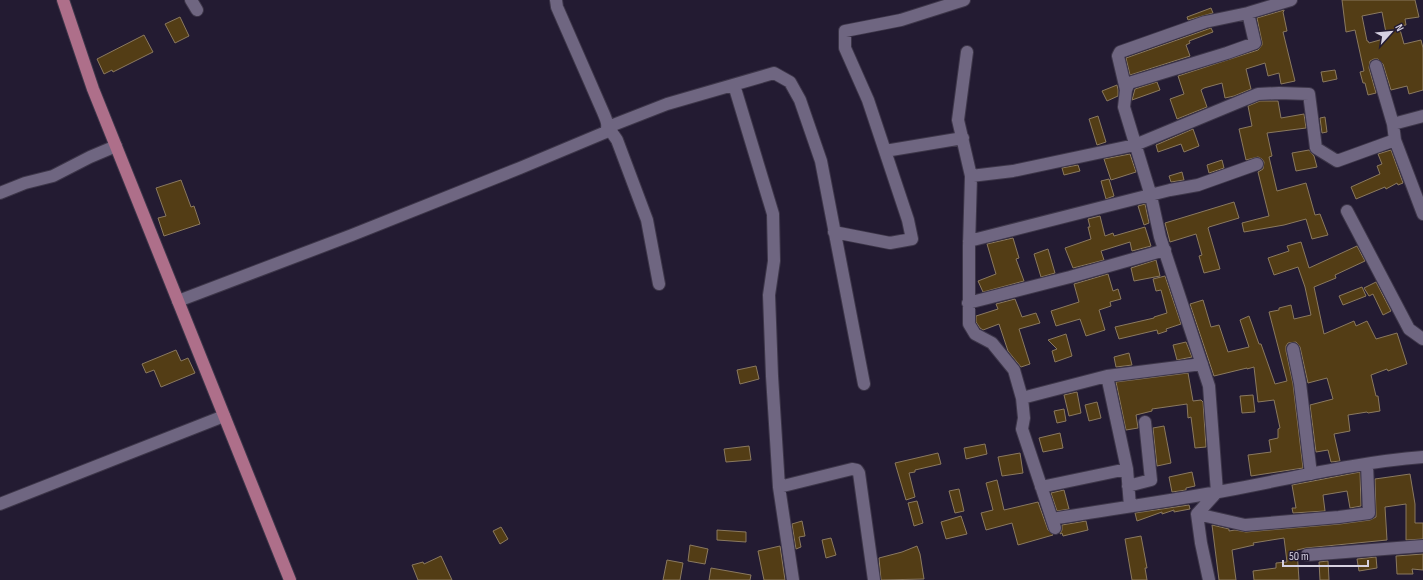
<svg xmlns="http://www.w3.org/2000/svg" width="1423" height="580" font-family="'Sofia Sans Condensed',sans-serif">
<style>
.building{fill:#533d15;stroke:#8a795f;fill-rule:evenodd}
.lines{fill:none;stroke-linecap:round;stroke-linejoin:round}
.street-casing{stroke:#3d3649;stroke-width:14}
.primary-casing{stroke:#3d3649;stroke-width:14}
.street{stroke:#6f6681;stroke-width:12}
.primary{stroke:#ae6f8a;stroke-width:12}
</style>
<rect width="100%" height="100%" fill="#231b32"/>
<path class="building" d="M1342 0H1415L1419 17 1405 19 1406 25 1399 26 1404 44 1421 40 1423 48V90L1409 94 1407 86 1391 90 1383 64 1378 59H1374L1370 61 1369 68 1376 93 1368 95 1365 83H1363L1360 72 1364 71 1355 30 1346 32ZM1382 12 1387 38 1369 43 1368 41H1367L1362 16Z
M1211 8 1213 13 1188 20 1187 17Z
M1284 10V11L1283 12 1287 31 1283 32 1295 81 1281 84 1279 73 1268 76 1265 63 1246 69 1251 89 1234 96 1225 98 1222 83 1204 88 1201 90 1207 107 1177 119 1170 99 1184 94 1178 76 1258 50 1262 45V42L1257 18Z
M180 17 189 36 175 43 165 24Z
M1211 28 1213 32 1189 41 1190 43 1186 45 1190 56 1130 75 1126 58Z
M144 35 153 52 113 72 112 70 104 74 97 59Z
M1335 70 1337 79 1323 82 1321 72Z
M1157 82 1160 90 1132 100 1135 89Z
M1117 85 1118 90V96L1107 101 1102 91Z
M1260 101H1278L1281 118 1304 114 1306 128 1267 133 1272 156 1269 157 1277 191 1306 183 1315 215 1320 214 1328 235 1312 239 1306 219 1284 225 1244 232 1242 223 1269 216 1258 172 1263 169 1264 162 1262 159 1258 157 1246 160 1239 129 1252 126 1248 106Z
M1098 116 1106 142 1097 145 1089 119Z
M1325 117 1327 132 1322 133 1320 118Z
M1193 129 1199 146 1184 152 1181 144 1158 152 1156 145Z
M1309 150 1314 156 1317 167 1296 171 1292 153Z
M1391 150 1403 183 1398 185 1397 183 1386 189 1385 187 1356 199 1351 187 1380 174 1377 166 1382 164 1378 154Z
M1130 154 1136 172 1111 180 1104 159Z
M1222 160 1224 168 1209 173 1207 165Z
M1078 165 1080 171 1064 175 1062 168Z
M1182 172 1184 180 1171 182 1169 176Z
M1109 179 1114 196 1106 199 1101 181Z
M181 180 191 207 194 206 200 224 164 236 158 218 166 216 156 188Z
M1234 202 1239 218 1209 227 1208 228 1220 269 1204 273 1199 256 1202 255 1196 234 1170 242 1165 223Z
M1145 204 1149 223 1144 225 1138 206Z
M1100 216 1105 236 1113 233 1114 236 1145 227 1151 246 1132 251 1130 242 1101 251 1104 260 1073 268 1065 248 1091 239 1088 227H1090L1088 219Z
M1013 238 1019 258 1016 259 1024 281 983 292 978 281 996 274 987 244Z
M1301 242 1309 268 1357 246 1365 261 1335 275 1336 278 1314 287 1324 334 1354 321 1356 326 1367 321 1376 339 1397 333 1407 364 1388 371 1387 369 1371 375 1376 396H1378L1380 411 1368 413 1367 412 1348 415 1350 431 1334 434 1340 461 1331 462 1328 450 1316 452 1310 405 1333 399 1327 378 1308 383 1300 347 1296 342 1288 343 1286 346V351L1293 384 1303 468 1251 476 1248 455 1271 452 1269 440 1278 438V429L1280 428 1274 400 1258 402 1254 367 1247 369V368L1214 376 1190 304 1203 300 1211 327 1219 325 1228 352 1249 347 1240 320 1249 316 1259 344H1261L1275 384 1287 381 1269 312 1279 310V308L1291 305 1294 319 1311 315 1305 287 1298 267 1274 275 1268 258 1289 251 1287 246Z
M1048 249 1055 273 1041 277 1034 254Z
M1156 260 1160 276 1134 281 1131 268Z
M1108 274 1113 291 1118 289 1121 299 1110 302 1111 306 1099 310 1105 330 1086 336 1080 319 1056 326 1051 311 1079 302 1074 284Z
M1165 276 1181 324 1166 329 1167 331 1158 334 1157 330 1119 339 1115 327 1154 318V317L1167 313 1161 290 1156 291 1153 279Z
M1376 282 1391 311 1383 315 1373 294 1369 296 1364 288Z
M1362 287 1366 296 1343 305 1339 296Z
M1015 299 1022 317 1036 313 1040 323 1019 329 1030 364 1021 367 1008 351 999 324 983 330 980 328 976 322V316L998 309 996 304Z
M1066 334 1072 356 1055 362 1052 351 1057 349 1048 340Z
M1186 342 1192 357 1177 360 1173 345Z
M176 350 181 361 188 358 195 373 161 387 154 370 146 373 142 364Z
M1129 353 1132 365 1116 367 1114 357Z
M756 366 759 379 740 384 737 370Z
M1188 373 1193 401 1201 400 1203 402 1206 447 1195 448 1191 417 1188 418 1187 404 1152 409V411L1136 415 1138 428 1126 430 1116 382Z
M1077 392 1081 413 1069 416 1064 395Z
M1253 395 1255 412 1242 413 1240 396Z
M1097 402 1101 418 1089 421 1085 405Z
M1064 409 1066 421 1057 423 1054 411Z
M1164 426 1171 463 1157 466 1153 428Z
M1060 433 1063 448 1043 452 1039 438Z
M985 444 987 454 966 459 964 448Z
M749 446 751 460 726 462 724 449Z
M938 453 941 464 915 470V472L909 473 915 497 906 500 895 463Z
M1020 453 1023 473 1002 476 998 457Z
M1192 472 1195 486 1186 488V490L1172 492 1169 477Z
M1360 472 1361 506 1350 508 1347 491 1323 495 1325 511 1293 513 1292 508H1296L1292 485Z
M1410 474 1415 504V523H1423V539L1406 540V504L1385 507 1387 540 1306 548 1297 550 1299 580H1254L1253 571 1276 568V563L1287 562 1284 538 1253 543 1254 545 1232 550 1236 580H1219L1212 525 1229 529V531L1235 530 1246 532 1340 524 1370 520 1376 517V513L1375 479Z
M997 480 1004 510 1038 502 1048 530 1053 535 1018 545 1012 523 986 530 981 513 993 510 986 483Z
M959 489 964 511 955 513 949 491Z
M1064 490 1069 509 1057 511 1051 493Z
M917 501 923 523 914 526 908 503Z
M1189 505 1190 509 1174 512V510L1162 514V512L1137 521 1135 513Z
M961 516 967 534 946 539 941 522Z
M802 521 805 536 799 537 801 547 796 549 792 524Z
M1086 521 1088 530 1063 536 1062 533 1060 534 1062 530V525Z
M501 527 508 539 500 544 493 531Z
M717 530 746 532V542L717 540Z
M1141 536 1147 568H1145L1147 580H1132L1125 539Z
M831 538 836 555 826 558 822 540Z
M690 545 708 549 705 564 688 561Z
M780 546 785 580H764L758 551Z
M917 546 920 554 924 579 881 580 879 558 902 552Z
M1423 554V570L1412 569 1413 574H1397L1396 556Z
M441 556 452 580H418L412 565 423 562 424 564Z
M1376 557 1377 568 1359 571 1357 559Z
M667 560 683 563 680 580H663Z
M1328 561 1329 580H1320L1319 562Z
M711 568 751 575 750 580H709Z"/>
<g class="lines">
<defs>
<path id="street" d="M191 0 197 10
M967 52 958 120 971 176 1013 171 1135 145 1258 94 1279 93 1309 94 1316 148 1337 161 1395 140
M1376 66 1393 124 1395 140 1423 214
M734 85 773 214 774 261 769 295 772 376 779 487 793 580
M1126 90 1129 83 1227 53 1255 43 1248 13
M1393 124 1423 116
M885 151 963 138
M971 176 969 246V324L975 334 992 343 1014 370 1022 398
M0 193 25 183 53 176 90 157 116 146
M1347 211 1409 329 1423 339
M834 232 890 243 912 239 908 220 868 100 845 48V31L901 20 964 0
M969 241 1170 190 1198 185 1257 164
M659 284 647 220 617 140 608 127 667 104 774 73 790 82 800 100 821 161 864 384
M178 301 352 235 520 168 606 132C609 125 606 119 603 112L557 7 556 0
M968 303 1070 277 1165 250
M1293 349 1300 383 1311 474
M1107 376 1127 469 1130 506
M1128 486 1151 480 1145 422
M779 487 852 469 857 470 859 473 874 580
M1041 487 1127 469
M0 504 224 416
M1197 514 1245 525 1339 517 1369 513 1367 465
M1052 519C1111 509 1170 501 1229 490 1293 478 1358 462 1423 457
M1055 528 1022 429 1024 418 1022 398 1107 376 1202 364
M1307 555 1423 546
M1209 580 1201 543 1197 514 1217 492 1209 386 1160 237 1151 196 1124 107 1126 90 1118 56 1120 52 1205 22 1248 13 1291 0"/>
<path id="primary" d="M63 0 93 89 290 580"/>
</defs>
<use href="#street" class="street-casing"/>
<use href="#primary" class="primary-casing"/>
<use href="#street" class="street"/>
<use href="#primary" class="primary"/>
</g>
<g transform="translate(1391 32) rotate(63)" stroke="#231b32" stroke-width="3" paint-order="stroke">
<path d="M0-3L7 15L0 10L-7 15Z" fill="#d6d1e1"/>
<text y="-6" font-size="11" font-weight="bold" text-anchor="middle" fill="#d6d1e1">N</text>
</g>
<path d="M1283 560v6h85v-6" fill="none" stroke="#d6d1e1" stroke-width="2"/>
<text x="1289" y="560" font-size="12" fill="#d6d1e1" stroke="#231b32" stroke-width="3" paint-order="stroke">50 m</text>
</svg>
